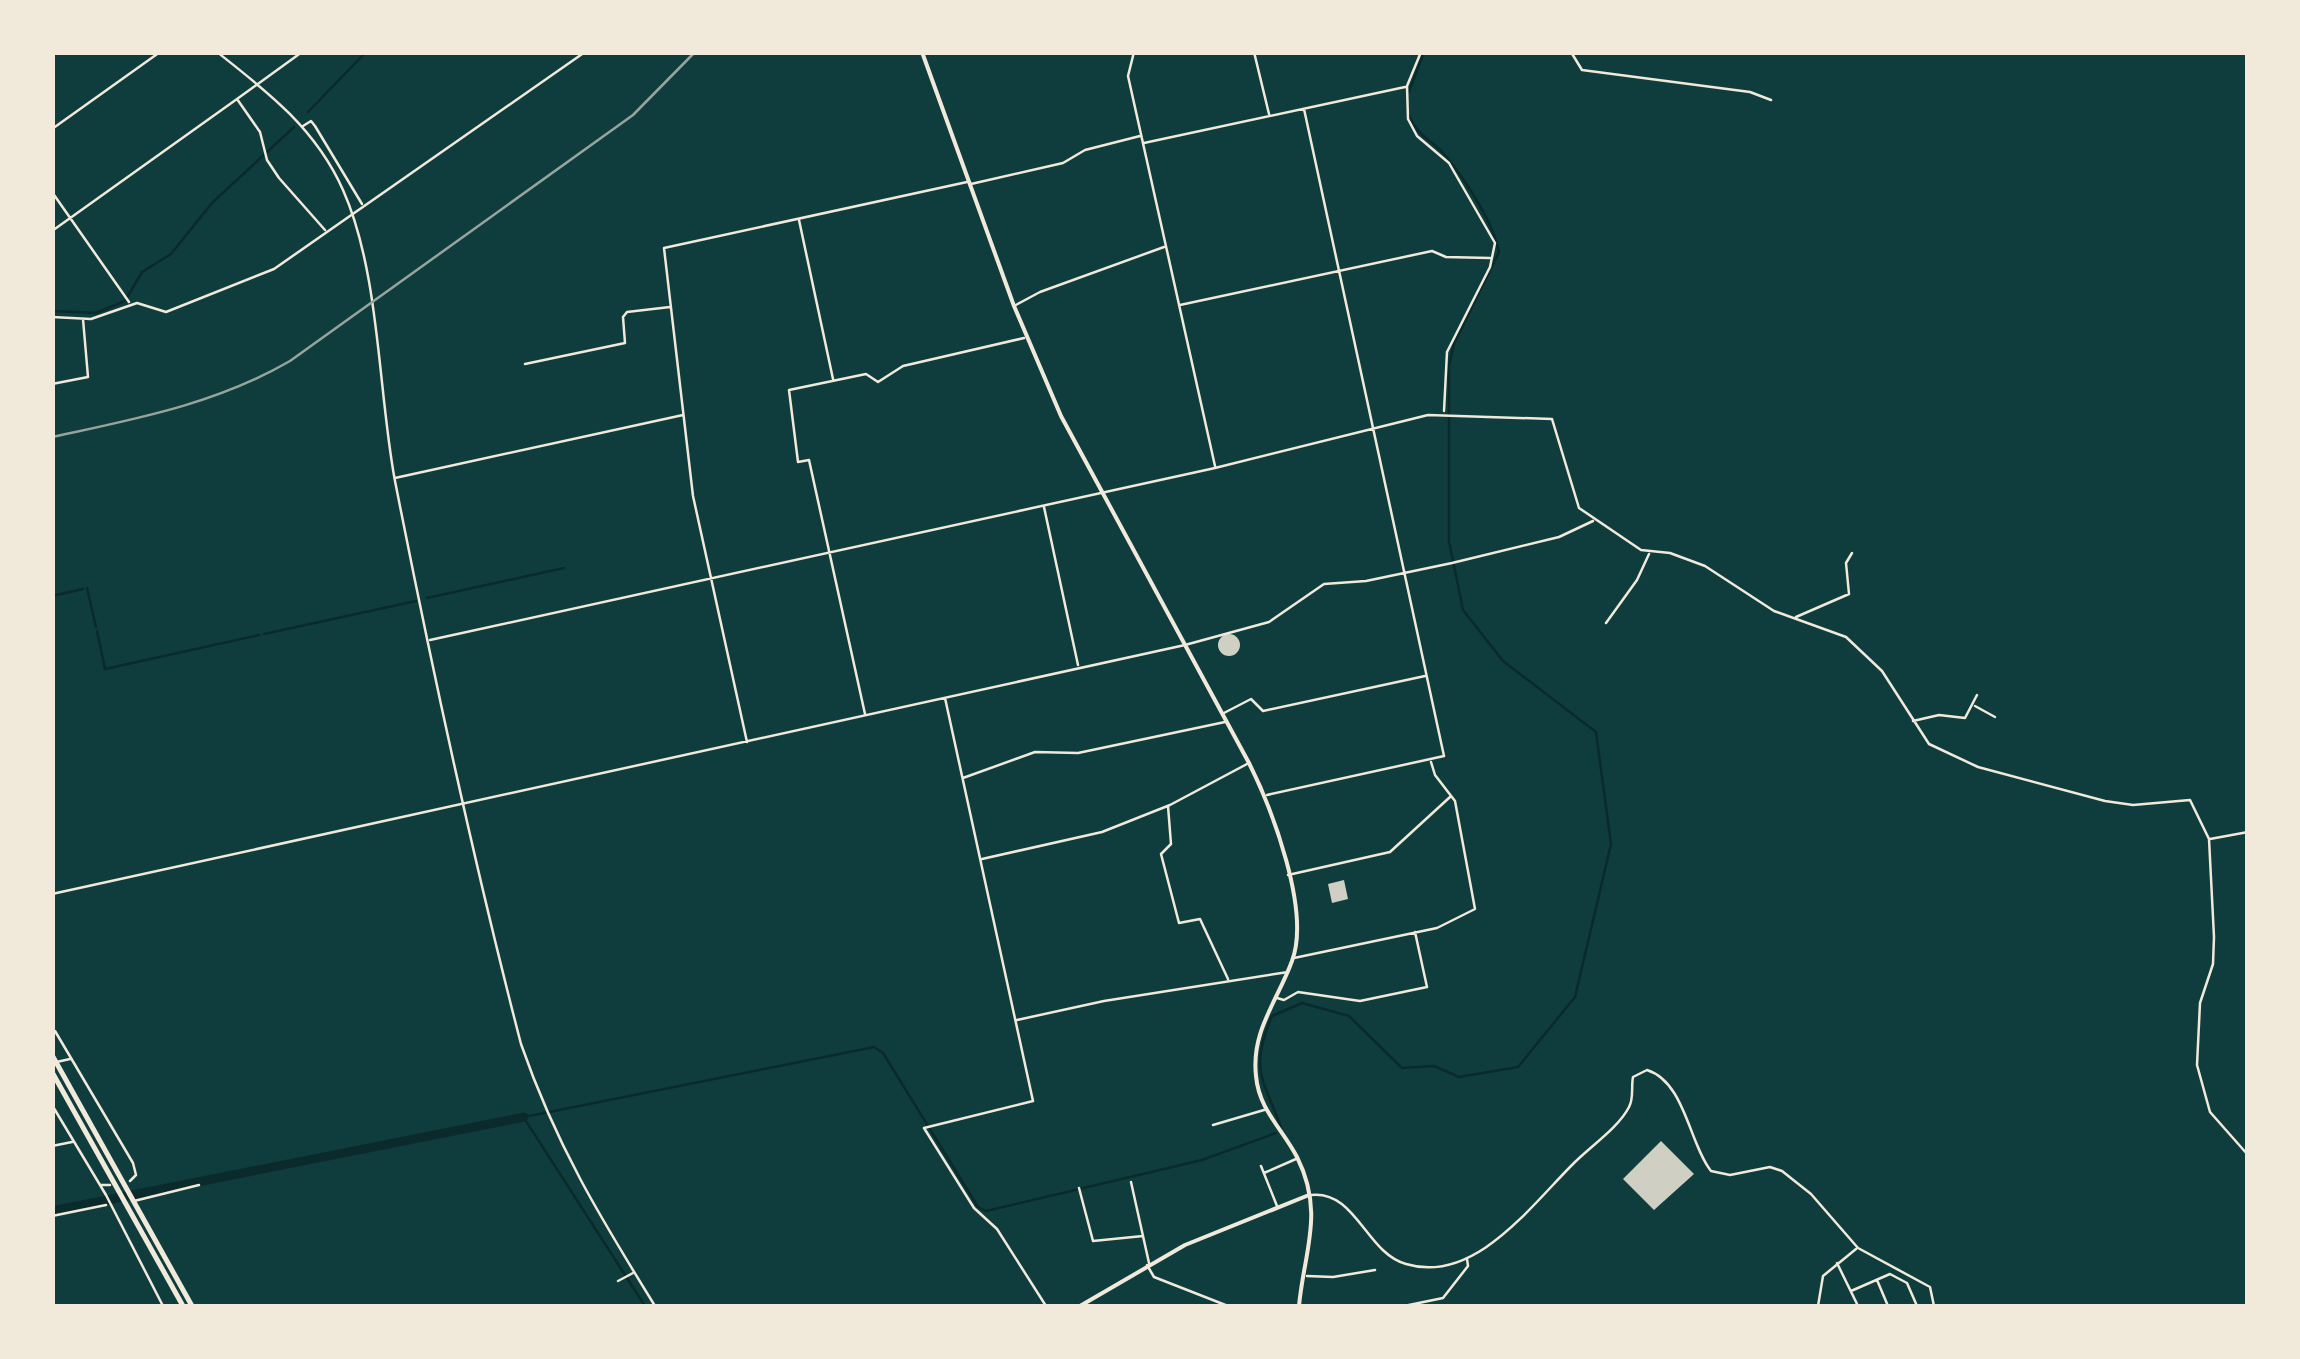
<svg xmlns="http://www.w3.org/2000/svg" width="2300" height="1359" font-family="Rubik,sans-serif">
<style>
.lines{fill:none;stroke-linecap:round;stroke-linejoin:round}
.stream{stroke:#0a2a2b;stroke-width:2.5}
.river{stroke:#0a2a2b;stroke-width:9}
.building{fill:#cfcfc3}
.minor{stroke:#f1e9da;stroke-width:2.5}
.tertiary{stroke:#f1e9da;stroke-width:2.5}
.secondary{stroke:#f1e9da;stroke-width:4}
.primary{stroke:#f1e9da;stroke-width:4}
.motorway{stroke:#f1e9da;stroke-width:5}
.rail{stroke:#97a49c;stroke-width:2.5}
</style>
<rect width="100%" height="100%" fill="#0f3d3e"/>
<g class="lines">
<path class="stream" d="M1409 92 1424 52
M308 112 366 52
M52 311 96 313 125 301 142 272 171 254 212 203 294 127
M87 588 96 627
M52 596 83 589
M427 598 564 568
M97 631 105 669 259 635
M264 634 416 601
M524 1117 874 1047 883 1053 978 1207 986 1211 1202 1160 1276 1133
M524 1118 645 1306
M1281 1128C1265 1080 1248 1073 1272 1016L1302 1003 1349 1016 1402 1068 1434 1066 1459 1077 1518 1067 1575 997 1611 844 1596 732 1503 661 1463 610 1449 541V366L1454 344 1499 252C1493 222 1465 179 1445 155 1432 140 1417 136 1409 115"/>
<path class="river" d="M52 1211 524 1117"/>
</g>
<path class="building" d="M1218 645a11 11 0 1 1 22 0a11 11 0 1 1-22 0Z
M1344 880 1348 899 1332 903 1328 884Z
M1661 1141 1694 1174 1654 1210 1623 1179Z"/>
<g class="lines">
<path class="minor" d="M302 52 237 99 260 132 267 160 279 178 325 230
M1134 52 1128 76 1215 466
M1254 52 1269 114
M1421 52 1407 86 1408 119 1417 136 1449 163 1495 243 1490 267 1447 352 1444 411
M1571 52 1582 70 1750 92 1771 100
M303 126 311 121 315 126 362 204
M52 129 160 52
M1144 143 1405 87
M971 184 1063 163 1085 150 1140 136
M52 192 129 302
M799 220 833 379
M52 231 237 99
M1180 305 1432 251 1446 257 1490 258
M1014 306 1040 292 1164 247
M52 317 91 319 137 303 166 312 274 269 585 52
M525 364 625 343 623 317 627 312 670 307
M52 384 88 377 83 319
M395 478 683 415
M1044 507 1078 665
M1796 617 1849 594 1846 563 1852 553
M1606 623 1637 580 1649 554
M430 640 1215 468 1428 415 1552 419 1579 508 1641 550 1670 553 1705 566 1774 611 1846 637 1882 671 1929 744 1978 767 2105 801 2133 805 2190 800 2209 839 2214 937 2213 964 2200 1003 2197 1065 2210 1112 2248 1155
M945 698 1033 1101 924 1128 974 1208 997 1229 1046 1306
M1975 706 1995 717
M865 714 809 460 798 462 789 390 866 374 878 382 903 366 1024 338
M1222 714 1251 699 1263 711 1425 676
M1913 721 1939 715 1965 718 1977 695
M747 742 693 496 664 248 967 182
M963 778 1035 752 1078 753 1225 722
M1267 795 1444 756 1304 109
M1168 806 1171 844 1161 854 1179 923 1200 919 1228 979
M2210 839 2248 832
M982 859 1102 832 1170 805 1249 763
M1288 875 1390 852 1450 797
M52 894 1185 645 1269 622 1324 584 1366 581 1452 563 1559 537 1593 521
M1294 958 1437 928 1475 909 1455 801 1435 775 1431 762
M1277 998 1284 1000 1298 992 1360 1001 1427 987 1415 932
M1017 1020 1104 1001 1288 972
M55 1031 133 1163 136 1175 130 1181
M52 1063 70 1059
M52 1105 106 1195 163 1306
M1213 1125 1264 1110
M52 1146 72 1142
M1261 1166 1277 1206
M1264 1173 1296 1159
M1131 1182 1149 1263
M101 1185H110
M1079 1188 1093 1241 1143 1236
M134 1201 199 1185
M52 1216 106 1205
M1837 1263 1858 1306
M1147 1265 1154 1277 1228 1306
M1307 1276 1333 1277 1375 1270
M1877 1280 1888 1306
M618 1281 633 1273
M1851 1291 1890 1274 1907 1283 1917 1306
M1404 1306 1443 1298 1468 1266 1467 1259"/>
<path class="tertiary" d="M217 52C268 92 316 129 343 190 380 273 378 391 395 481 432 669 473 859 521 1044 556 1145 600 1217 655 1306
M1311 1195C1356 1190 1366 1253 1406 1264 1475 1285 1532 1204 1575 1162 1591 1146 1619 1127 1629 1107 1634 1099 1631 1087 1633 1077L1647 1070C1685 1082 1689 1143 1711 1171L1730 1175 1770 1167 1782 1171 1811 1194 1858 1248 1930 1287 1934 1306
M1818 1306 1823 1276 1856 1249"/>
<path class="secondary" d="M1080 1306 1185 1245 1309 1195"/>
<path class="primary" d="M922 52 1014 306 1061 416 1249 763C1272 809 1311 911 1292 961 1277 1002 1251 1031 1256 1076 1259 1110 1282 1128 1297 1157 1325 1213 1304 1251 1299 1306"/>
<path class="motorway" d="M52 1055 192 1306
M52 1072 183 1306"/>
<path class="rail" d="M52 437C135 419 216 404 290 361L633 115 695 52"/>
</g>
<rect width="2300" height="1359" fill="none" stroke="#f1e9da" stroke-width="110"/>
</svg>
